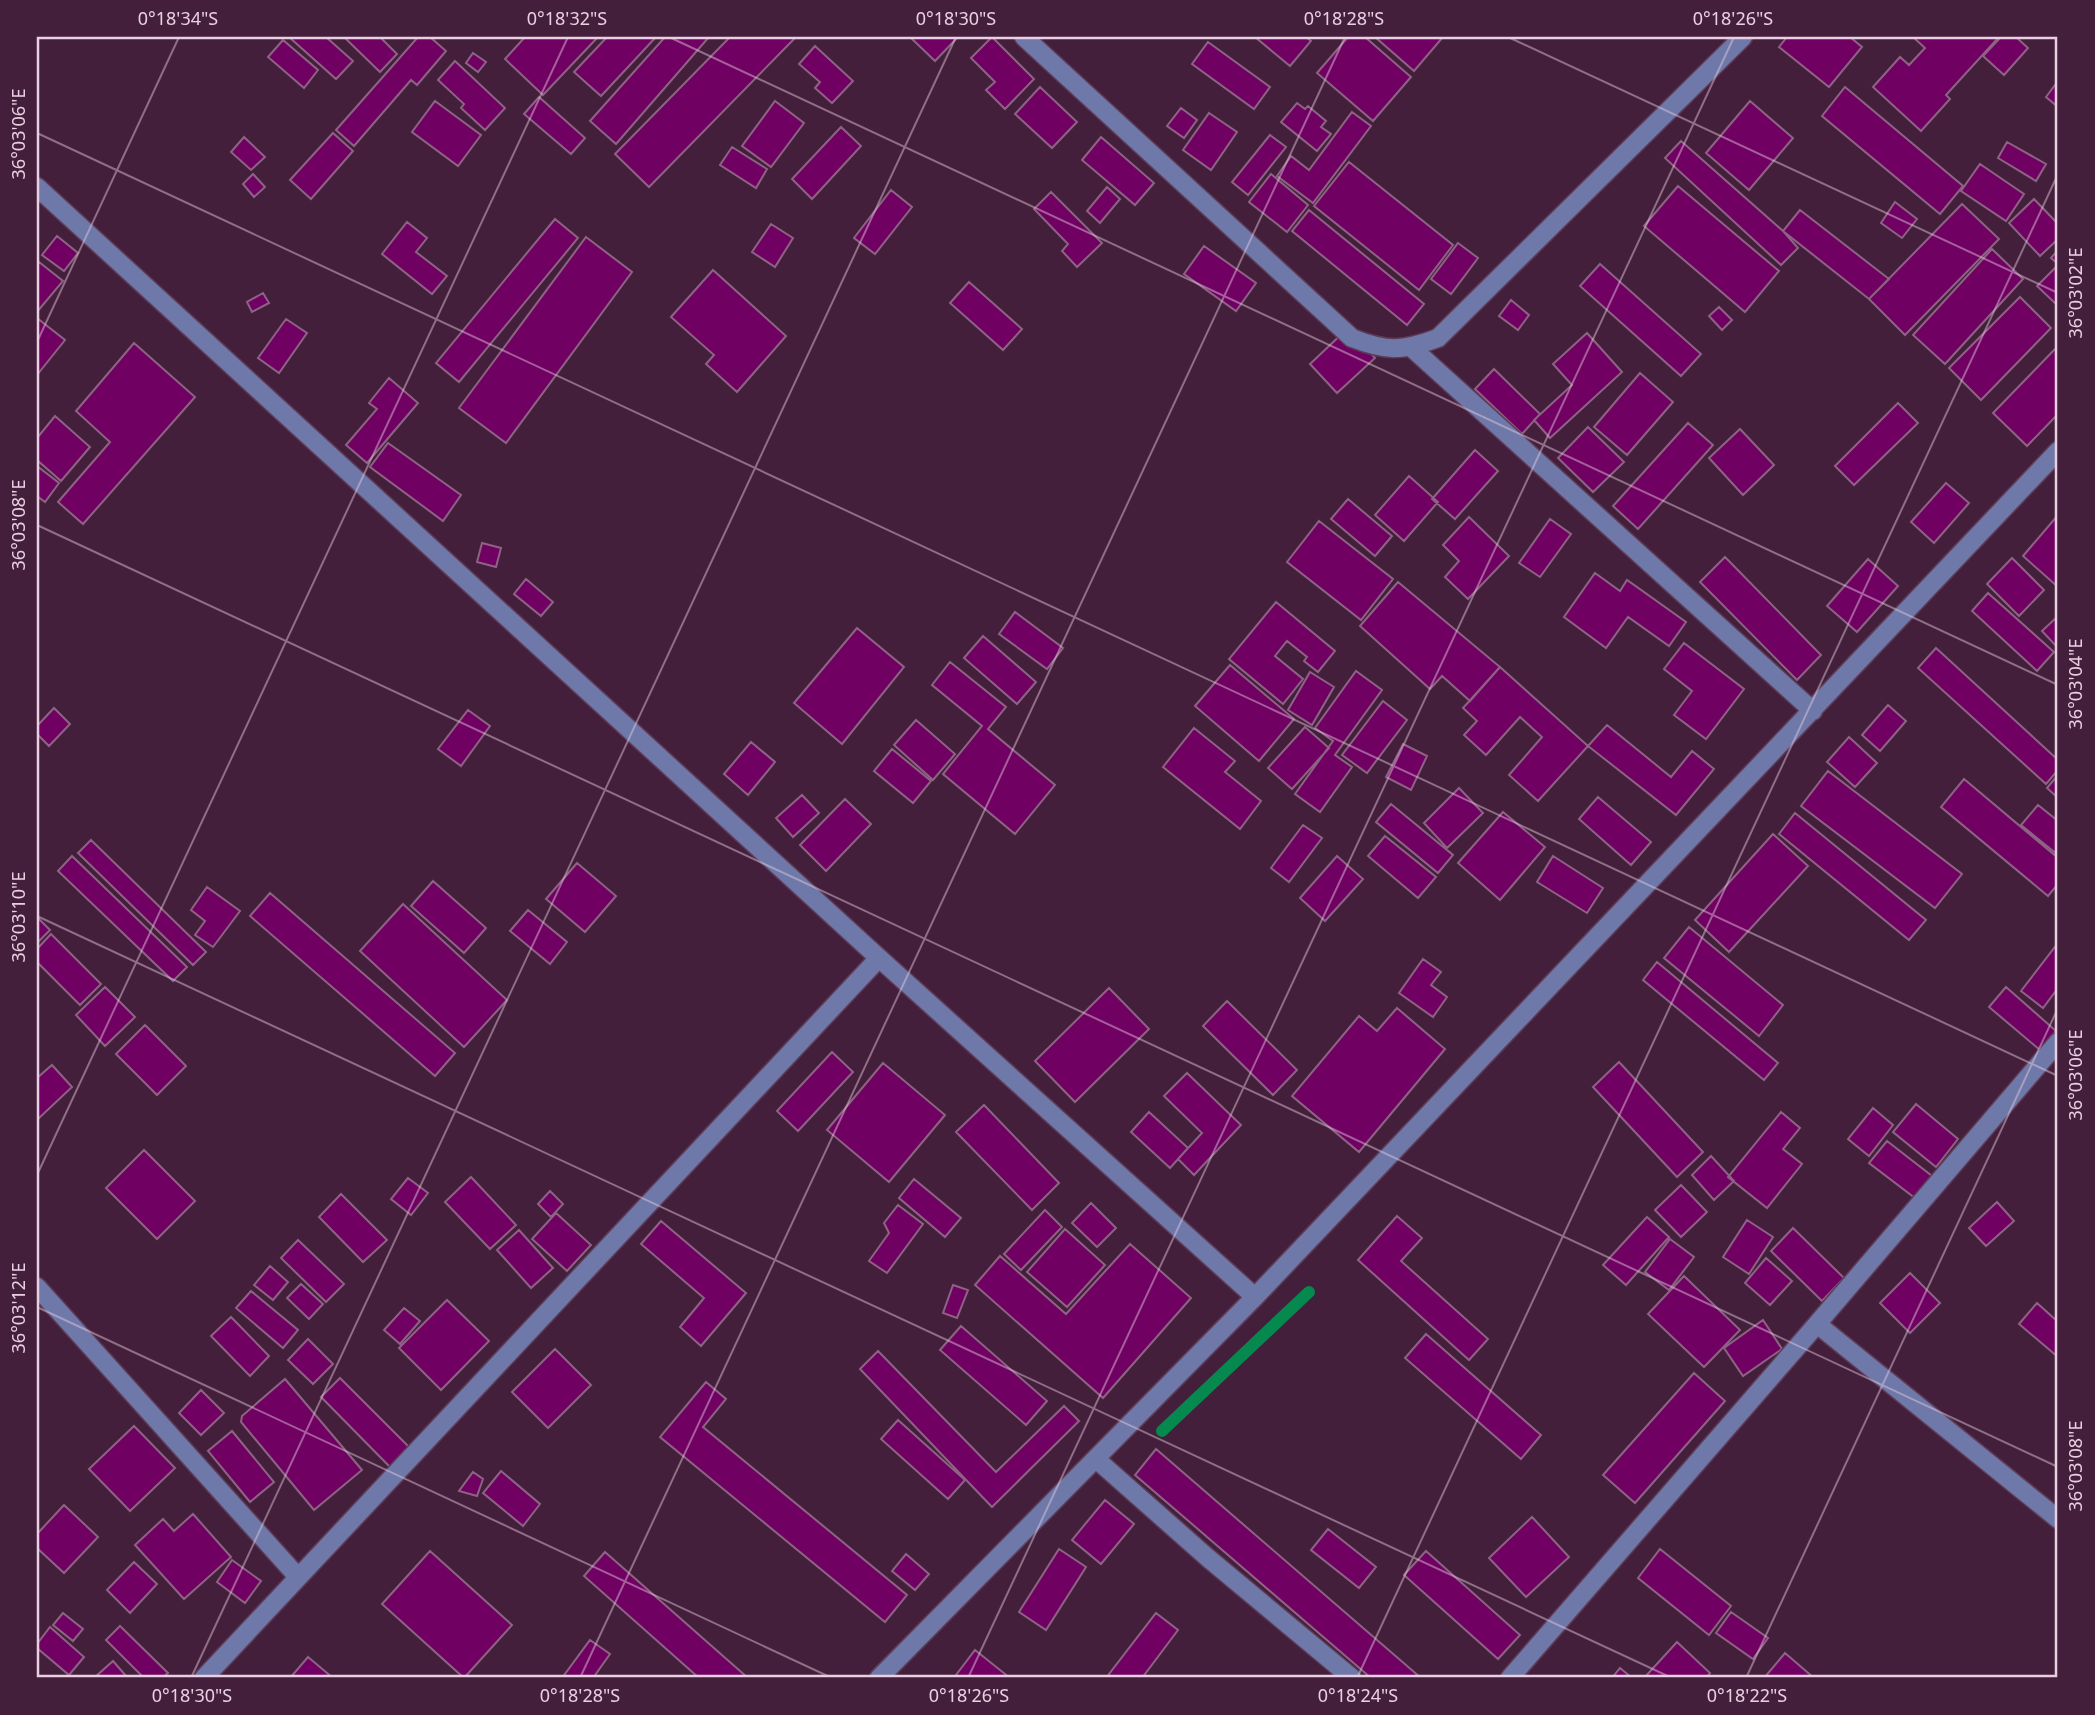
<svg xmlns="http://www.w3.org/2000/svg" width="2095" height="1715" font-family="'Noto Sans',sans-serif">
<style>
.lines{fill:none;stroke-linecap:round;stroke-linejoin:round}
.stream{stroke:#06894e;stroke-width:12}
.building{fill:#710063;stroke:#8d6383;stroke-width:2}
.minor-casing{stroke:#5e3b57;stroke-width:21}
.minor{stroke:#6e78a9;stroke-width:18}
.ticks{fill:none;stroke:#e8d0e2;stroke-width:2;stroke-opacity:0.45}
.neatline{fill:none;stroke:#e8d0e2;stroke-width:2.5}
.ticks-label{font-size:18px;text-anchor:middle;fill:#e8d0e2}
</style>
<rect width="100%" height="100%" fill="#441f3c"/>
<g class="lines">
<path class="stream" d="M1162 1431 1309 1292"/>
</g>
<path class="building" d="M289 37H326L353 61 336 79Z
M344 37H380L397 54 380 72Z
M418 37H430L446 51 417 85 411 80 354 146 336 130Z
M525 37H598L543 95 505 59Z
M607 37H656L601 96 574 72Z
M665 37H709L616 144 590 121Z
M730 37H796L649 187 615 154Z
M910 37H958L935 61Z
M992 37 1034 79 1005 109 986 90 995 82 971 58Z
M1255 37H1306L1311 41 1290 66Z
M1348 37H1365L1411 77 1373 121 1317 73Z
M1375 37H1443L1414 71Z
M1787 37H1850L1862 47 1829 87 1779 47Z
M1913 37H1999L1946 95 1950 99 1921 131 1873 87 1900 57 1909 65 1925 48Z
M2001 37H2016L2028 48 2004 75 1983 56Z
M283 40 318 70 304 88 268 57Z
M1208 42 1270 87 1254 109 1192 64Z
M815 46 853 81 832 103 815 88 820 82 799 64Z
M473 53 486 62 478 72 466 63Z
M455 61 505 108 485 130 461 108 464 104 438 80Z
M2058 81V107L2046 97Z
M1040 87 1077 122 1052 148 1015 114Z
M1845 87 1963 186 1940 214 1822 116Z
M539 97 585 138 571 154 524 114Z
M435 101 481 135 458 166 412 132Z
M775 101 804 123 771 167 742 146Z
M1750 101 1793 138 1749 190 1706 153Z
M1297 103 1305 109 1308 106 1326 121 1321 127 1331 134 1317 151 1281 122Z
M1181 108 1197 120 1184 138 1167 126Z
M1352 112 1371 126 1313 203 1277 176 1291 156 1309 170Z
M1209 113 1237 132 1211 170 1183 150Z
M841 127 861 146 812 199 792 179Z
M333 133 353 151 311 199 290 180Z
M1270 135 1286 147 1248 195 1232 182Z
M244 137 265 157 251 170 231 152Z
M1101 137 1154 183 1135 205 1082 160Z
M1681 141 1783 231 1798 248 1781 265 1665 158Z
M2007 142 2046 164 2036 181 1998 158Z
M732 147 767 169 756 188 720 165Z
M1349 162 1453 245 1419 290 1314 206Z
M1980 164 2024 194 2006 221 1961 191Z
M253 174 265 187 254 197 243 184Z
M1271 174 1308 205 1287 232 1249 202Z
M1678 186 1779 271 1745 312 1644 226Z
M1107 187 1120 199 1100 223 1087 211Z
M891 190 912 207 875 254 854 238Z
M1051 192 1102 243 1077 267 1062 251 1068 244 1034 209Z
M2034 199 2058 224V239L2040 256 2009 223Z
M1895 202 1917 219 1902 238 1881 223Z
M1962 204 1999 239 1905 335 1869 299Z
M1309 210 1424 304 1407 325 1292 231Z
M1800 210 1889 279 1869 299 1783 231Z
M555 219 578 238 459 382 436 363Z
M407 222 427 238 416 252 447 276 432 294 382 254Z
M771 224 793 238 775 267 752 252Z
M57 236 78 253 64 271 42 255Z
M586 237 632 272 506 443 459 408Z
M1458 243 1478 258 1451 294 1431 279Z
M1204 246 1256 283 1236 311 1184 274Z
M1992 249 2023 279 1945 364 1913 335Z
M2058 250V264L2051 258Z
M39 262 63 281 37 312V265Z
M1600 264 1701 354 1681 376 1580 286Z
M2056 267 2058 269V306L2037 286Z
M713 270 786 336 737 392 706 364 714 355 671 317Z
M969 282 1022 329 1003 350 950 303Z
M263 293 269 303 252 312 247 302Z
M2020 297 2051 328 1981 400 1949 368Z
M1511 300 1529 315 1518 330 1499 316Z
M1719 307 1732 320 1722 330 1709 316Z
M37 318 65 340 37 375Z
M286 319 307 333 279 373 258 358Z
M1348 328 1375 358 1337 393 1310 364Z
M1587 333 1622 372 1550 438 1534 420 1572 385 1553 364Z
M134 343 195 397 83 524 58 502 110 442 76 411Z
M2058 346V414L2027 446 1993 413Z
M1494 369 1540 414 1522 434 1475 389Z
M1640 373 1673 402 1627 455 1594 427Z
M389 378 418 403 367 463 346 445 377 409 369 403Z
M1898 403 1918 423 1854 485 1835 466Z
M55 416 90 447 61 481 37 460V438Z
M1688 423 1713 445 1638 529 1613 506Z
M1588 427 1624 462 1593 492 1558 458Z
M1740 429 1774 465 1743 495 1709 458Z
M388 443 461 495 443 521 370 467Z
M1475 450 1498 471 1455 519 1432 499Z
M37 466 59 483 45 502 37 496Z
M1409 476 1438 502 1404 541 1375 515Z
M1946 483 1969 503 1934 543 1911 522Z
M1348 499 1392 536 1375 556 1331 519Z
M2058 515V587L2023 556Z
M1469 517 1509 556 1468 599 1445 577 1459 561 1443 545Z
M1550 519 1571 534 1540 577 1519 563Z
M1319 521 1393 579 1361 620 1287 562Z
M482 543 501 548 496 567 477 562Z
M1725 557 1821 655 1797 680 1700 582Z
M2012 558 2044 590 2019 616 1987 584Z
M1868 559 1898 586 1857 632 1827 606Z
M1595 573 1620 591 1627 580 1686 622 1669 646 1628 617 1606 648 1564 617Z
M526 579 553 602 541 616 514 594Z
M1398 582 1500 667 1470 701 1442 676 1430 689 1360 626Z
M1988 593 2054 652 2037 671 1972 611Z
M1276 602 1335 651 1318 672 1304 661 1307 657 1287 641 1275 656 1303 679 1283 704 1229 659Z
M1015 612 1063 648 1047 669 999 634Z
M2058 616V648L2042 631Z
M857 628 904 667 842 744 794 703Z
M983 636 1036 682 1017 704 964 658Z
M1684 643 1744 689 1706 739 1674 715 1692 691 1664 669Z
M1936 648 2058 760V770L2046 784 1918 668Z
M950 662 1006 707 988 729 1055 785 1015 834 943 774 982 726 932 685Z
M1230 665 1294 719 1259 761 1195 706Z
M1500 667 1588 746 1538 801 1509 775 1542 737 1520 717 1486 755 1464 735 1477 721 1463 708Z
M1356 671 1382 690 1335 755 1352 767 1320 812 1295 794 1333 741 1315 728Z
M1310 672 1334 687 1312 725 1288 710Z
M1383 701 1407 720 1367 773 1342 755Z
M1888 705 1906 721 1880 751 1862 735Z
M54 708 70 724 49 746 37 734V726Z
M468 710 490 726 461 766 438 749Z
M916 720 955 754 933 780 894 745Z
M1607 725 1671 777 1692 751 1714 769 1676 815 1588 746Z
M1305 727 1329 748 1292 789 1268 768Z
M1194 728 1235 761 1225 772 1261 801 1240 829 1163 767Z
M1849 737 1877 763 1855 787 1827 762Z
M751 742 775 762 748 795 724 774Z
M1403 744 1427 756 1411 790 1386 777Z
M892 749 931 781 913 803 874 771Z
M1828 771 1962 874 1935 908 1801 806Z
M2058 775V798L2047 788Z
M1964 779 2058 858V884L2048 896 1941 807Z
M1459 788 1483 813 1447 848 1424 823Z
M802 795 819 813 793 837 776 818Z
M1598 797 1651 842 1631 865 1579 819Z
M845 799 871 824 826 871 800 845Z
M1391 804 1453 855 1438 873 1376 822Z
M2038 805 2058 821V855L2021 825Z
M1503 812 1545 847 1500 900 1458 863Z
M1795 813 1926 920 1909 940 1779 834Z
M1303 825 1322 838 1289 882 1271 868Z
M1773 834 1808 866 1729 952 1695 920Z
M1385 836 1436 877 1418 898 1368 856Z
M91 840 206 952 193 965 78 853Z
M72 856 187 967 173 981 58 871Z
M1337 856 1363 879 1325 921 1300 898Z
M1553 856 1603 888 1587 913 1537 882Z
M577 863 616 896 585 932 546 899Z
M433 881 486 928 464 953 411 906Z
M207 887 240 911 213 947 195 935 205 921 191 910Z
M270 893 455 1053 435 1076 250 916Z
M403 904 507 1000 464 1047 360 951Z
M528 910 567 942 550 964 510 931Z
M37 917 50 930 37 943Z
M1689 927 1783 1005 1759 1036 1664 958Z
M51 934 101 984 80 1005 37 962V949Z
M2058 943V988L2043 1008 2021 991Z
M1423 959 1441 972 1431 985 1447 997 1433 1017 1399 993Z
M1657 962 1778 1063 1764 1080 1643 980Z
M105 987 135 1017 105 1046 76 1015Z
M2006 987 2056 1031 2040 1050 1989 1007Z
M1109 988 1149 1029 1075 1102 1035 1061Z
M1227 1001 1297 1070 1273 1095 1203 1026Z
M1397 1008 1445 1049 1359 1152 1292 1096 1359 1016 1377 1031Z
M145 1025 186 1066 157 1095 116 1054Z
M832 1052 853 1072 798 1131 777 1111Z
M1619 1062 1703 1152 1677 1177 1593 1087Z
M883 1063 945 1115 889 1182 827 1130Z
M52 1065 72 1087 37 1120V1078Z
M1187 1073 1241 1125 1194 1175 1178 1159 1202 1133 1164 1096Z
M1916 1104 1958 1139 1936 1167 1893 1132Z
M984 1105 1059 1183 1032 1210 956 1132Z
M1873 1108 1893 1125 1869 1156 1848 1139Z
M1149 1112 1188 1148 1170 1168 1131 1132Z
M1781 1112 1800 1128 1783 1149 1802 1164 1767 1208 1728 1177Z
M1887 1141 1932 1176 1915 1198 1869 1163Z
M144 1150 195 1201 157 1239 106 1188Z
M1711 1156 1734 1181 1714 1200 1692 1175Z
M471 1177 516 1225 490 1249 445 1202Z
M408 1178 428 1193 411 1215 391 1199Z
M914 1179 961 1218 945 1237 899 1198Z
M1681 1185 1707 1212 1681 1237 1655 1210Z
M550 1191 563 1204 551 1217 538 1204Z
M341 1194 387 1240 363 1262 319 1217Z
M1997 1202 2014 1221 1986 1246 1969 1228Z
M1091 1203 1116 1228 1097 1247 1072 1223Z
M898 1205 923 1224 887 1273 869 1261 889 1233 884 1223Z
M1045 1210 1062 1227 1021 1270 1004 1254Z
M556 1213 591 1245 567 1271 532 1239Z
M1397 1216 1422 1238 1401 1261 1488 1339 1469 1360 1358 1260Z
M1647 1217 1669 1237 1626 1285 1603 1265Z
M1747 1220 1773 1237 1749 1274 1723 1257Z
M661 1221 746 1293 701 1346 680 1327 704 1298 641 1244Z
M1793 1228 1844 1278 1822 1301 1771 1251Z
M1065 1229 1105 1265 1067 1307 1027 1272Z
M519 1230 553 1268 531 1288 497 1250Z
M1670 1239 1694 1257 1669 1290 1645 1272Z
M298 1240 344 1284 326 1302 281 1258Z
M1130 1244 1191 1298 1103 1398 975 1285 1000 1256 1066 1314Z
M1766 1258 1792 1281 1770 1305 1745 1283Z
M270 1266 288 1282 273 1300 254 1285Z
M1910 1273 1940 1303 1910 1333 1880 1303Z
M1684 1276 1740 1330 1704 1367 1648 1314Z
M301 1284 323 1304 309 1319 287 1298Z
M953 1285 968 1290 957 1318 943 1313Z
M251 1291 298 1330 283 1348 236 1308Z
M447 1300 489 1341 441 1390 399 1348Z
M2037 1303 2058 1322V1357L2019 1324Z
M404 1308 420 1321 400 1344 384 1330Z
M231 1317 269 1356 250 1376 211 1336Z
M1763 1320 1782 1349 1743 1376 1724 1348Z
M961 1326 1047 1401 1026 1425 940 1350Z
M1426 1334 1541 1435 1521 1459 1405 1358Z
M308 1339 333 1364 313 1384 288 1360Z
M555 1349 591 1385 548 1428 512 1392Z
M878 1351 996 1472 1064 1406 1079 1421 992 1507 860 1369Z
M1694 1373 1725 1401 1635 1503 1603 1475Z
M340 1378 410 1448 390 1467 321 1397Z
M285 1379 362 1470 314 1510 241 1422 242 1416Z
M706 1382 726 1399 703 1427 907 1595 885 1622 660 1437Z
M201 1390 224 1413 201 1435 179 1413Z
M898 1420 965 1480 948 1499 881 1439Z
M134 1426 175 1468 130 1511 89 1469Z
M232 1431 274 1482 250 1502 208 1451Z
M1156 1449 1421 1678H1371L1135 1475Z
M501 1471 540 1504 523 1526 483 1493Z
M473 1472 483 1479 477 1496 459 1491Z
M1105 1500 1134 1524 1101 1564 1072 1540Z
M64 1505 98 1537 64 1573 37 1548V1534Z
M193 1514 231 1557 184 1599 135 1545 163 1519 174 1531Z
M1532 1517 1569 1557 1526 1597 1489 1558Z
M1328 1529 1376 1567 1359 1588 1311 1550Z
M1059 1549 1086 1567 1046 1630 1019 1612Z
M1660 1549 1731 1606 1709 1635 1638 1578Z
M430 1551 512 1625 464 1678 382 1604Z
M1426 1551 1520 1635 1498 1659 1404 1575Z
M605 1552 748 1678H699L584 1576Z
M906 1554 929 1574 915 1590 892 1571Z
M232 1560 261 1581 245 1603 217 1582Z
M134 1562 157 1584 130 1613 107 1590Z
M1731 1612 1768 1638 1753 1659 1716 1633Z
M63 1613 83 1629 73 1641 53 1625Z
M1156 1613 1178 1630 1142 1678H1106Z
M120 1626 168 1673 162 1678H144L106 1640Z
M50 1627 84 1657 69 1675 37 1648V1644Z
M590 1640 610 1654 593 1678H562Z
M1677 1642 1710 1673 1706 1678H1644Z
M975 1650 1010 1678H960L956 1675Z
M1785 1653 1814 1678H1764Z
M308 1657 333 1678H290Z
M113 1661 127 1677 94 1678Z
M1620 1668 1632 1678H1612Z"/>
<g class="lines">
<defs>
<path id="minor" d="M1024 37 1352 338C1387 352 1403 351 1438 338L1743 37
M37 187 879 958 1255 1297
M1412 348 1813 711
M37 1287 298 1577
M1817 1324 2058 1519
M1096 1459 1208 1558 1352 1678
M204 1678 879 958
M879 1678 1255 1297 2058 451
M1510 1678 1817 1324 2058 1042"/>
</defs>
<use href="#minor" class="minor-casing"/>
<use href="#minor" class="minor"/>
</g>
<path class="ticks" d="M669 37 2058 685M1508 37 2058 293M37 133 2058 1076M37 342 179 37M37 525 2058 1467M37 916 1672 1678M37 1175 568 37M37 1307 832 1678M191 1678 956 37M580 1678 1345 37M968 1678 1734 37M1357 1678 2058 174M1746 1678 2058 1008"/>
<rect width="2095" height="1715" fill="none" stroke="#441f3c" stroke-width="77"/>
<rect x="38" y="38" width="2018" height="1638" class="neatline"/>
<g class="ticks-label">
<text x="178" y="25">0°18'34"S</text>
<text x="567" y="25">0°18'32"S</text>
<text x="956" y="25">0°18'30"S</text>
<text x="1344" y="25">0°18'28"S</text>
<text x="1733" y="25">0°18'26"S</text>
<text transform="translate(19 134) rotate(-90)" y="6">36°03'06"E</text>
<text transform="translate(2076 293) rotate(-90)" y="6">36°03'02"E</text>
<text transform="translate(19 525) rotate(-90)" y="6">36°03'08"E</text>
<text transform="translate(2076 684) rotate(-90)" y="6">36°03'04"E</text>
<text transform="translate(19 917) rotate(-90)" y="6">36°03'10"E</text>
<text transform="translate(2076 1075) rotate(-90)" y="6">36°03'06"E</text>
<text transform="translate(19 1308) rotate(-90)" y="6">36°03'12"E</text>
<text transform="translate(2076 1466) rotate(-90)" y="6">36°03'08"E</text>
<text x="192" y="1702">0°18'30"S</text>
<text x="580" y="1702">0°18'28"S</text>
<text x="969" y="1702">0°18'26"S</text>
<text x="1358" y="1702">0°18'24"S</text>
<text x="1747" y="1702">0°18'22"S</text>
</g>
</svg>
